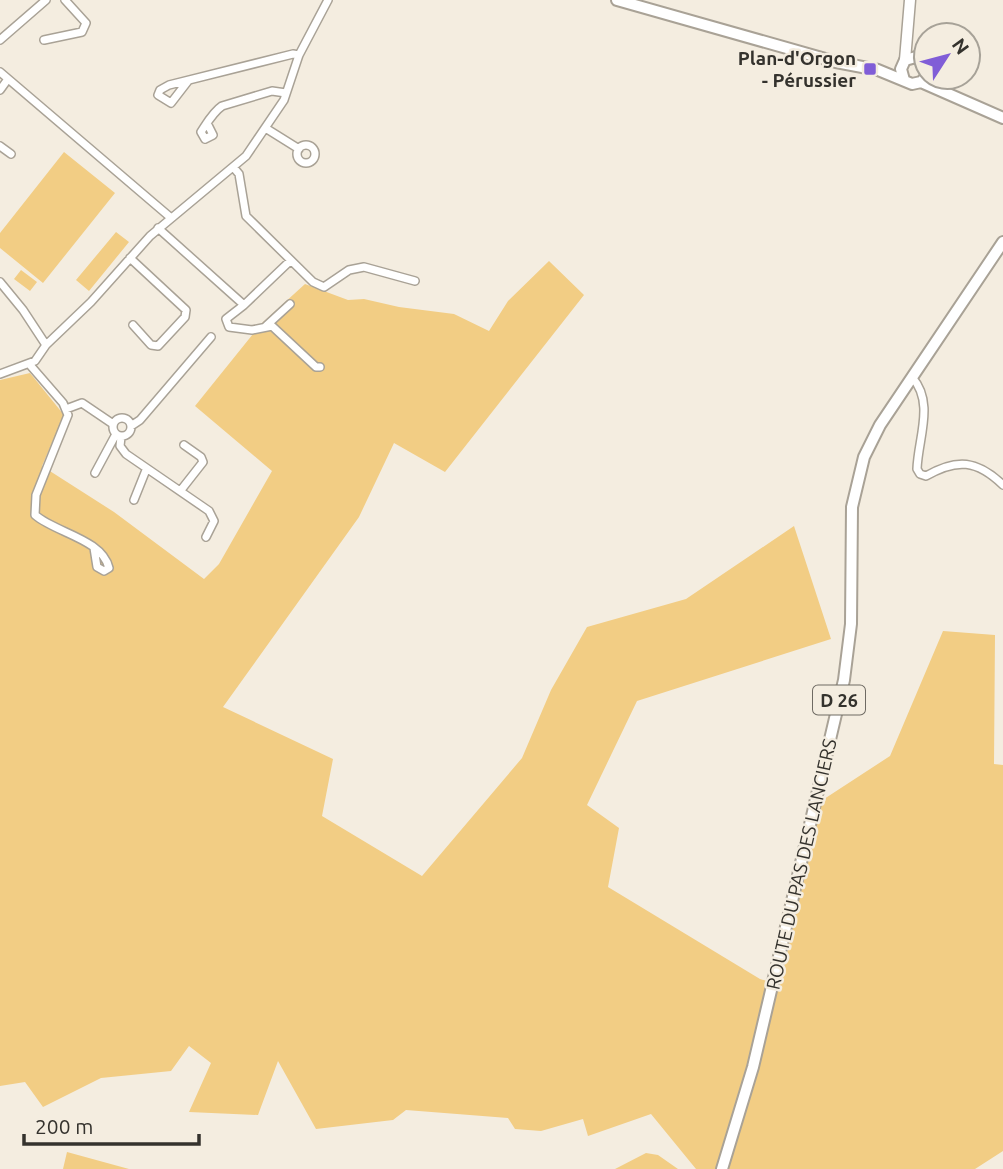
<svg xmlns="http://www.w3.org/2000/svg" width="1003" height="1169" font-family="Ubuntu,sans-serif">
<style>
.green{fill:#f2cd84}
.lines{fill:none;stroke-linecap:round;stroke-linejoin:round}
.street-casing{stroke:#a9a296;stroke-width:10}
.secondary-casing{stroke:#a9a296;stroke-width:13}
.primary-casing{stroke:#a9a296;stroke-width:14}
.street{stroke:#fff;stroke-width:7}
.secondary{stroke:#fff;stroke-width:10}
.primary{stroke:#fff;stroke-width:10}
.poi-dot{fill:#805dd7;stroke:#f4ede0;stroke-width:2.5}
.labels{text-anchor:middle;dominant-baseline:central;stroke-width:5;stroke-linejoin:round;paint-order:stroke}
.shield{fill:#f4ede0;stroke:#6e6a63;stroke-width:2}
.shield-label{font-size:18px;font-weight:bold;fill:#34322d}
.poi-label{font-size:19px;font-weight:bold;fill:#34322d;stroke:#f4ede0;text-anchor:end}
.street-label{font-size:19px;fill:#34322d;stroke:#f4ede0}
</style>
<rect width="100%" height="100%" fill="#f4ede0"/>
<path class="green" d="M64 152 115 193 43 283 0 248V233Z
M116 232 129 242 89 291 76 280Z
M549 261 584 295 445 472 394 443 359 517 223 707 333 759 322 816 422 876 522 758 551 690 587 627 686 599 794 526 831 639 637 701 587 805 619 828 608 887 760 979 780 985 821 801 890 756 943 631 995 635 994 764 1003 765V1151L975 1169H696L651 1114 588 1136 583 1119 541 1131 515 1129 508 1118 406 1110 393 1120 316 1129 278 1061 258 1115 189 1112 211 1063 189 1046 171 1071 101 1078 43 1107 25 1082 0 1086V380L30 373 64 415 42 466 114 512 204 579 219 564 272 471 195 406 261 324 305 284 348 300 364 299 399 307 454 314 489 331 508 301Z
M21 270 37 282 30 291 14 279Z
M67 1152 129 1169H63Z
M646 1153 658 1155 678 1169H615Z"/>
<g class="lines">
<defs>
<path id="street" d="M0 40 46 0
M44 40 82 32 86 23 65 0
M0 72 170 217
M188 81 171 103 158 95 160 90 169 85 293 54 299 55
M0 90 8 79
M207 123 213 135 205 139 201 132C207 123 213 112 222 106L272 91 286 93
M267 129 299 149
M297 154a9 9 0 1 1 18 0a9 9 0 1 1-18 0Z
M0 146 11 154
M234 168 239 174 246 216 313 282 324 287 349 270 364 267 415 281
M158 228 244 305 290 261
M130 258 186 310 185 317 158 346 151 345 133 325
M0 282 23 310 46 345
M244 305 226 319 229 327 252 330 272 326 316 367H320
M266 326 290 304
M30 365 63 403 68 415 36 495 35 515C56 533 102 539 109 568L104 571 97 567 94 548
M0 374 35 361 46 345 91 302 150 236 246 156 284 100 299 55 328 0
M912 377C935 403 918 438 917 469L920 474 926 476C957 458 977 460 1003 485
M66 409 82 403 113 424
M113 427a9 9 0 1 1 18 0a9 9 0 1 1-18 0Z
M131 426 140 420 211 337
M121 437 120 446 126 454 209 511 214 521 206 537
M95 473 116 434
M181 490 203 462 201 457 184 445
M134 500 146 470"/>
<path id="secondary" d="M905 60 910 0"/>
<path id="primary" d="M617 0 836 62 878 70 912 84 921 82 926 77
M904 80 901 69 905 60 916 57 926 64
M921 82 1003 118
M722 1169 753 1067 844 680 851 624 852 507 864 457 880 425 1003 242"/>
</defs>
<use href="#street" class="street-casing"/>
<use href="#secondary" class="secondary-casing"/>
<use href="#primary" class="primary-casing"/>
<use href="#street" class="street"/>
<use href="#secondary" class="secondary"/>
<use href="#primary" class="primary"/>
</g>
<rect class="poi-dot" x="863" y="62" width="14" height="14" rx="3.5"/>
<g class="labels">
<rect class="shield" x="813" y="685.5" width="52" height="29" rx="5"/>
<g class="shield-label">
<text x="839" y="700">D 26</text>
</g>
<g class="poi-label">
<text x="856" y="58">Plan-d'Orgon<tspan x="856" dy="22">- Pérussier</tspan></text>
</g>
<g class="street-label">
<text transform="translate(801 864) rotate(-77)">ROUTE DU PAS DES LANCIERS</text>
</g>
</g>
<g transform="translate(947 56) rotate(54)"><circle r="33" fill="#f4ede0" stroke="#a7a298" stroke-width="2"/>
<path d="M0-5L12 26L0 18L-12 26Z" fill="#805dd7"/>
<text y="-10" font-size="19" font-weight="bold" text-anchor="middle" fill="#34322d">N</text>
</g>
<path d="M24 1134v10h175v-10" fill="none" stroke="#34322d" stroke-width="3.5"/>
<text x="35" y="1134" font-size="21" fill="#34322d" stroke="#f4ede0" stroke-width="5" paint-order="stroke">200 m</text>
</svg>
